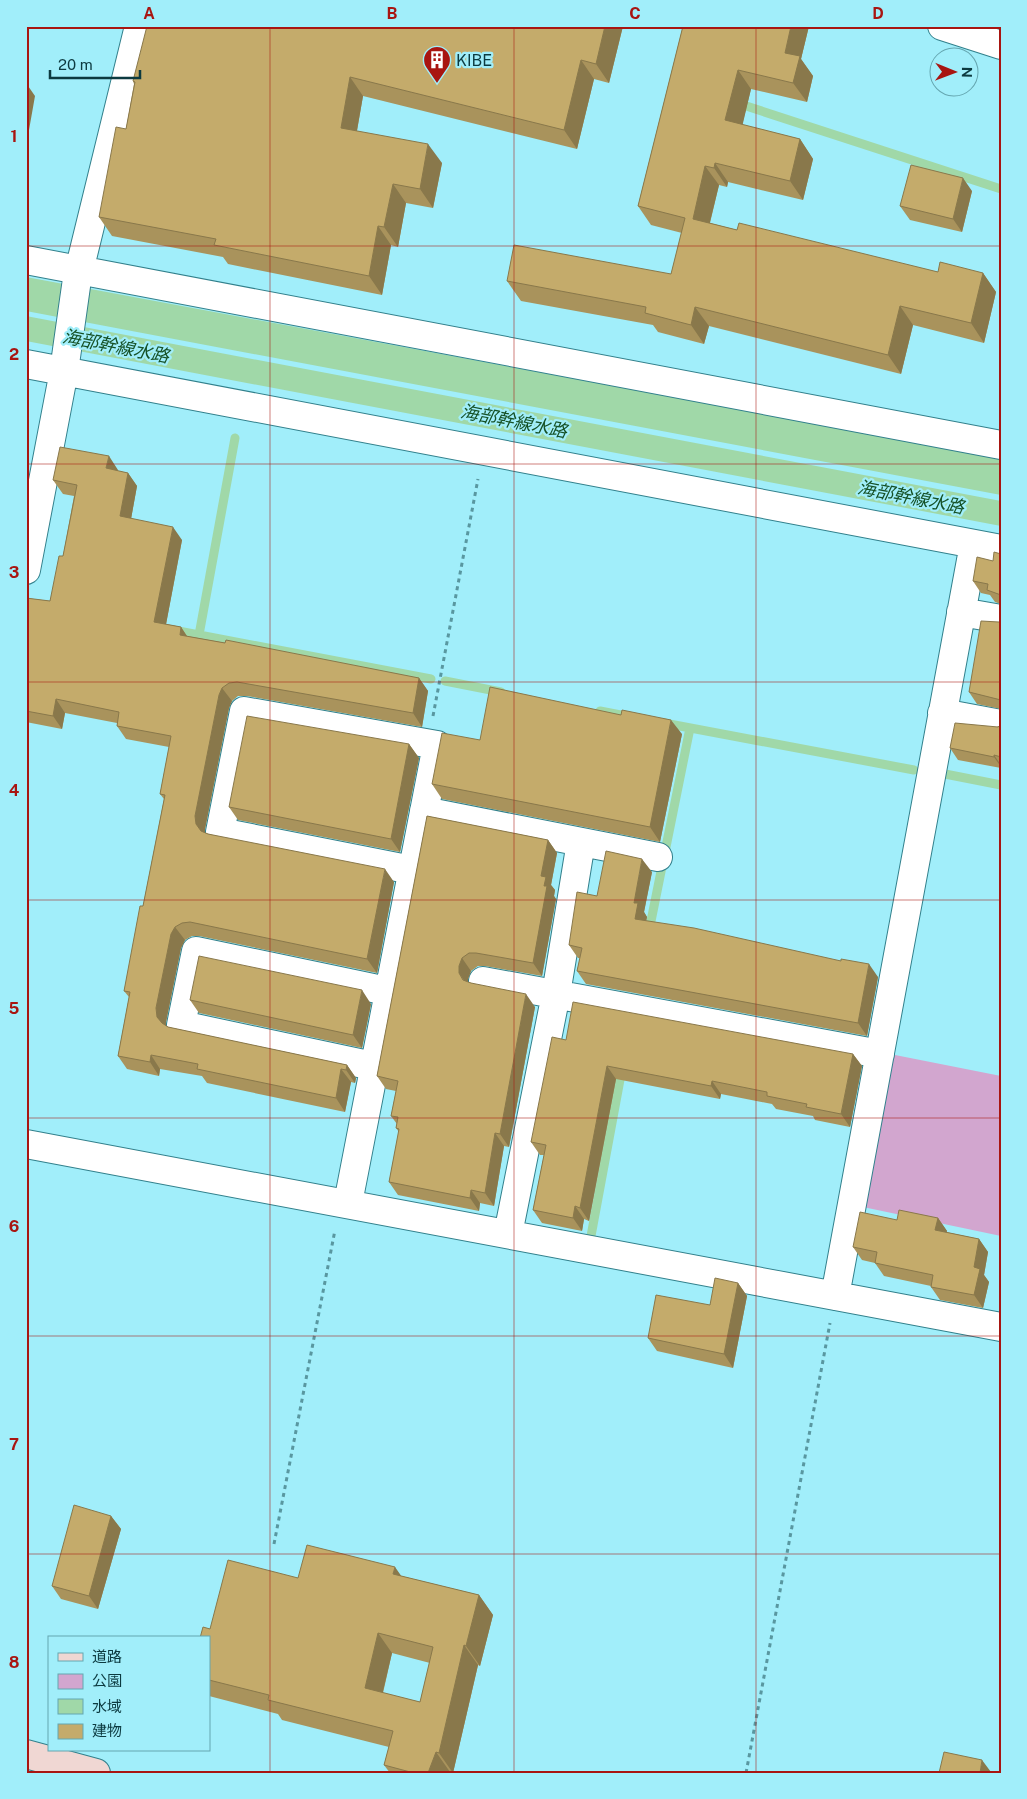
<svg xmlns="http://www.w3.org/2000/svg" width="1027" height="1799" font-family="'Public Sans','Noto Sans JP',sans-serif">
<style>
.green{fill:#d2a6cf}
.water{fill:#a0d8a8}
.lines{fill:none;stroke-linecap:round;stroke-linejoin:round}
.stream{stroke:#a0d8a8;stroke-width:9}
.street-casing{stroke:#32808c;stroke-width:30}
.secondary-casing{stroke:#32808c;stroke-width:30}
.path{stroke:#5997a0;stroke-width:3;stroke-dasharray:4 4;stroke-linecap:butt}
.street{stroke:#fff;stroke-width:28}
.secondary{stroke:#f0d7d3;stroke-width:28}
.wall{fill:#a9935c;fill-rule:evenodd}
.shaded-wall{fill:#89784b}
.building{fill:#c4ab6b;stroke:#89784b;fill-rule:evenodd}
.grid{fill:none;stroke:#a81511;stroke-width:1;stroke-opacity:0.55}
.labels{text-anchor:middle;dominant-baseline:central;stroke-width:4.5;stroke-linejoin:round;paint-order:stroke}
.poi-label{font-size:16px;fill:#0c3a40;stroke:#a1eefa;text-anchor:start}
.water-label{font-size:18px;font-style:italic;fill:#165126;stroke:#a1eefa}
.neatline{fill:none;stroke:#a81511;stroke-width:2}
.grid-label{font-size:16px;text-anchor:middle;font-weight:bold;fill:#a81511}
</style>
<rect width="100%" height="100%" fill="#a1eefa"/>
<path class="green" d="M890 1054 1001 1076V1236L863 1207Z"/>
<path class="water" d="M26 277 1001 458V495L26 311Z
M26 316 1001 501V526L26 341Z"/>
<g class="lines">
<path class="stream" d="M737 103 1001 189
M173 630 431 679
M199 635 235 438
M445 681 501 692
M600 711 631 717
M664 723 914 770
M945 774 1001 785
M649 931 690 728
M591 1236 622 1069"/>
<defs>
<path id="street" d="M942 26 1001 45
M26 260 1001 445
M26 364 1001 549
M26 570 64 371 77 279 139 26
M961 612 1001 619
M942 713 1001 724
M424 811 658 857
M483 981 880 1054
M373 1066 181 1025 196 951 387 991
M26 1144 1001 1327
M348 1203 437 745 244 711 220 832 412 870
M508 1234 556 994 581 842
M835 1296 974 544"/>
<path id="secondary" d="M26 1754 96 1773"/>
</defs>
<use href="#street" class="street-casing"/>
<use href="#secondary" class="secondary-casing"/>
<path class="path" d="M433 716 478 479
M274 1544 335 1230
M746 1773 830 1323"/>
<use href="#street" class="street"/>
<use href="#secondary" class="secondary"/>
</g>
<path class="wall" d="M623 26 609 83 594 79 577 149 363 96 357 131 442 163 433 208 406 203 398 247 391 245 382 295 228 264 223 257 112 236 99 217 126 129 134 84 133 81Z
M683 26H809L801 59 813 76 807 102 751 89 742 125 800 139 813 159 803 200 728 182 727 187 719 185 710 223 737 230 938 272 983 273 996 292 984 343 913 325 901 374 709 326 704 344 658 332 653 325 521 301 507 281 671 274 682 233 651 225 638 206Z
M972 191 962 232 910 220 900 206Z
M118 470V471L128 473 137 486 131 519 182 540 166 624 181 627 187 636 419 678 428 691 422 727 247 696H238L232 701 229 708 205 829V833L394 882 377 973 199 936H192L185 940 181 948 166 1022V1026L168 1027 347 1065 356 1078 355 1083 351 1082 345 1112 207 1083 202 1076 160 1069 159 1076 127 1069 118 1056 129 997 124 991 143 906 164 799 160 794 169 747 126 739 117 726V723L65 713 62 729 26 722V598L50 601 63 556 74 496 63 494 53 480Z
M1001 554V604L995 602 990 595 981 593 973 581Z
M1001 620V709L977 704 969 692 999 622Z
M1001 725V768L958 760 950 748Z
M682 734 660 842 442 799 432 784 480 740Z
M409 744 419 758 400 852 238 820 229 807Z
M427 816 548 840 557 853 551 885 555 890 554 896 556 899 542 976 485 966H478L471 971 468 979V982L471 983 535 1007 509 1147 504 1146 494 1206 480 1203 479 1211 398 1195 389 1182 399 1132 396 1128 397 1124 391 1116 396 1091 386 1089 377 1076Z
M652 872 644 912 647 917 646 921 878 977 867 1036 586 984 577 971 580 958H578L569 945 597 896Z
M190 1000 371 1004 362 1048 199 1013Z
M566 1040 853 1054 862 1066 850 1127 815 1120 813 1116 776 1109 772 1104 721 1094 720 1099 616 1079 589 1221 584 1219 582 1231 542 1223 533 1210 544 1155H540L531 1142Z
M938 1218 947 1231 946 1232 979 1239 988 1252 984 1275 989 1282 983 1308 940 1300 931 1287V1286L884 1276 875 1263 862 1260 853 1247 897 1220Z
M738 1283 747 1296 733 1368 657 1351 648 1338 710 1305Z
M111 1516 121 1529 98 1609 61 1599 52 1586Z
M401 1576 479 1595 493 1615 480 1666 478 1665 453 1773H390L384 1765 389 1747 282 1720 278 1714 209 1696V1638L210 1629 298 1578ZM392 1653 430 1663 420 1702 383 1693Z"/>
<path class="shaded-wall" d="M605 26H623L609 83 596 64Z
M791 26H809L801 59 813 76 807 102 793 83 785 53Z
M581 60 594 79 577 149 564 130Z
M738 70 751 89 739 140 725 120Z
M350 77 363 96 354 147 341 128Z
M26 83 35 96 26 147Z
M800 139 813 159 803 200 790 181Z
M428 144 442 163 433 208 420 189Z
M715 163 728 182 727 187 714 168Z
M705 166 719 185 706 238 693 219Z
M963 178 972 191 962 232 953 219Z
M393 184 406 203 398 247 384 227Z
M378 226 391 245 382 295 369 276Z
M983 273 996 292 984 343 971 323Z
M900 306 913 325 901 374 888 355Z
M695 307 709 326 704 344 691 325Z
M109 456 118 470 116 482 106 468Z
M128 473 137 486 129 530 120 516Z
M173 527 182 540 164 635 154 622Z
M181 627 190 641 180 635Z
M419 678 428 691 422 727 413 713Z
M222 688 232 701 229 708 205 829V837L196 824 195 816 219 695Z
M56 699 65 713 62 729 53 716Z
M671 720 682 734 660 842 650 827Z
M409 744 419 758 400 852 391 839Z
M994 755 1001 765V767L994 757Z
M548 840 557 853 551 885 555 890 554 896 556 899 542 976 533 963 541 876Z
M642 859 652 872 644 912 647 917 644 932 635 919 634 903Z
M385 869 394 882 377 973 367 959Z
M175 927 185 940 181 948 166 1022V1030L157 1017 156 1008 171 934Z
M462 958 471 971 468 979V986L459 973V966Z
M869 964 878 977 867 1036 858 1023Z
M362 990 371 1004 362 1048 353 1035Z
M526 994 535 1007 509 1147 500 1134Z
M853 1054 862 1066 850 1127 841 1114Z
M151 1055 160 1069 159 1076 150 1062Z
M347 1065 356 1078 355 1083 346 1070Z
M607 1066 616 1079 589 1221 580 1208Z
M341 1069 351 1082 345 1112 336 1098Z
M712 1081 721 1094 720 1099 711 1086Z
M495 1133 504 1146 494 1206 485 1193Z
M471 1190 480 1203 479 1211 470 1198Z
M575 1206 584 1219 582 1231 573 1218Z
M938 1218 947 1231 944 1243 935 1230Z
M979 1239 988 1252 984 1275 989 1282 983 1308 974 1295V1267Z
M738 1283 747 1296 733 1368 724 1354Z
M111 1516 121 1529 98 1609 89 1596Z
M395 1567 409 1587 393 1574Z
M479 1595 493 1615 480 1666 466 1646Z
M378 1633 392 1653 379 1708 365 1688Z
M464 1645 478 1665 453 1773 439 1753Z
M436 1752 450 1772V1773H428Z
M982 1760 991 1772V1773H980Z"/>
<path class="building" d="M147 26H605L596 64 581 60 564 130 350 77 341 128 428 144 420 189 393 184 384 227 378 226 369 276 214 245 216 239 99 217 116 127 126 129 135 82 133 81Z
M683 26H791L785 53 800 56 793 83 738 70 725 120 800 139 790 181 715 163 714 168 705 166 693 219 737 230 739 223 938 272 940 262 983 273 971 323 900 306 888 355 695 307 691 325 645 313 646 307 507 281 514 245 671 274 685 218 638 206Z
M911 165 963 178 953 219 900 206Z
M60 447 109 456 106 468 128 473 120 516 173 527 154 622 181 627 180 635 225 643 226 640 419 678 413 713 237 682 229 683 222 688 219 695 195 816 196 824 201 831 208 834 385 869 367 959 190 922 182 923 175 927 171 934 156 1008 157 1017 162 1023 168 1027 347 1065 346 1070 341 1069 336 1098 197 1069 198 1064 151 1055 150 1062 118 1056 130 992 124 991 140 906H143L165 795 160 794 171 736 117 726 119 712 56 699 53 716 26 711V598L50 601 59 556H63L77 485 53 480Z
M994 552 1001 554V595L987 590 988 584 973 581 977 557 993 561Z
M1001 620V700L969 692 981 621 999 622Z
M490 687 621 715 622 710 671 720 650 827 432 784 442 733 480 740Z
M247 716 409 744 391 839 229 807Z
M955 723 998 727 1001 725V757L994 755V757L950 748Z
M427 816 548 840 541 876 546 877 544 886H547L533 963 476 953H469L462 958 459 966V973L463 980 471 983 526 994 500 1134 495 1133 485 1193 471 1190 470 1198 389 1182 399 1129 396 1128 398 1117 391 1116 398 1081 377 1076Z
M606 851 642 859 634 903H638L635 919 694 928 841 961V959L869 964 858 1023 577 971 582 948 569 945 577 892 597 896Z
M199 956 362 990 353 1035 190 1000Z
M573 1002 853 1054 841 1114 806 1107 807 1104 767 1096V1092L712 1081 711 1086 607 1066 580 1208 575 1206 573 1218 533 1210 546 1145 531 1142 552 1037 566 1040Z
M899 1210 938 1218 935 1230 979 1239 974 1267 980 1269 974 1295 931 1287 933 1275 875 1263 877 1252 853 1247 860 1212 897 1220Z
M715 1278 738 1283 724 1354 648 1338 656 1295 710 1305Z
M74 1505 111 1516 89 1596 52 1586Z
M307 1545 395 1567 393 1574 479 1595 466 1646 464 1645 439 1753 436 1752 428 1773H414L384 1765 393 1731 268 1700 269 1695 209 1680V1638H200L203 1627 210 1629 228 1560 298 1578ZM378 1633 433 1647 420 1702 365 1688Z
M944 1752 982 1760 980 1773H939Z"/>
<path class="grid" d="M270 26V1773M514 26V1773M756 26V1773M26 246H1001M26 464H1001M26 682H1001M26 900H1001M26 1118H1001M26 1336H1001M26 1554H1001"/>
<defs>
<symbol id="building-pin" viewBox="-11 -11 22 30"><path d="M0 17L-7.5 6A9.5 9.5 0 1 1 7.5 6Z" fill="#a81511" stroke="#a1eefa"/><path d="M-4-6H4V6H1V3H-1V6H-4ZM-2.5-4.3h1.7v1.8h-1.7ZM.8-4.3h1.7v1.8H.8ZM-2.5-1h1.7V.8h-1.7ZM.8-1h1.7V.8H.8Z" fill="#fff"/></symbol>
</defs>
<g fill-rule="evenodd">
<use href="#building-pin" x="421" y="44" width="32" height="43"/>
</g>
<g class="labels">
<g class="poi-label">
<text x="456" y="60">KIBE</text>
</g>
<g class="water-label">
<text transform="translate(116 346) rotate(11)">海部幹線水路</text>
<text transform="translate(514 421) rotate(11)">海部幹線水路</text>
<text transform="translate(911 497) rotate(11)">海部幹線水路</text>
</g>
</g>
<rect width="1027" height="1799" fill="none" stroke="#a1eefa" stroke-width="55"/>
<rect x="48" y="1636" width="162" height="115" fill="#a1eefa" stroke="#65a6b0"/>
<rect x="58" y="1653" width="25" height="8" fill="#f0d7d3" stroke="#65a6b0"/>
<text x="92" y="1662" font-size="15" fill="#0c3a40">道路</text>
<rect x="58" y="1674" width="25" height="15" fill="#d2a6cf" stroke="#65a6b0"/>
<text x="92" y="1686" font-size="15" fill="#0c3a40">公園</text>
<rect x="58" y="1699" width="25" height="15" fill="#a0d8a8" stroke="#65a6b0"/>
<text x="92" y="1712" font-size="15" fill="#0c3a40">水域</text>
<rect x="58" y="1724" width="25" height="15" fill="#c4ab6b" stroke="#65a6b0"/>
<text x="92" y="1736" font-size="15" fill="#0c3a40">建物</text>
<g transform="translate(954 72) rotate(91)"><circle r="24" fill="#a1eefa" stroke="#65a6b0"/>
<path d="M0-4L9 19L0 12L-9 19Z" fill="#a81511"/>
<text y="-8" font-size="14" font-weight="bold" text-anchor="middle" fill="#0c3a40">N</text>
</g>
<path d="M50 70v8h90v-8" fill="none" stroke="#0c3a40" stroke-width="2.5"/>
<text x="58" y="70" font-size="15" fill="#0c3a40" stroke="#a1eefa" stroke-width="4" paint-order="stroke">20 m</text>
<rect x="28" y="28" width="972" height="1744" class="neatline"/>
<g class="grid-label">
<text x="149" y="19">A</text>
<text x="392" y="19">B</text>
<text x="635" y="19">C</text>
<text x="878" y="19">D</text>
<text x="14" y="142">1</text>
<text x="14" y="360">2</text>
<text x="14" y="578">3</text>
<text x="14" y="796">4</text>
<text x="14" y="1014">5</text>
<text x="14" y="1232">6</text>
<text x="14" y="1450">7</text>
<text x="14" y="1668">8</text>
</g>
</svg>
